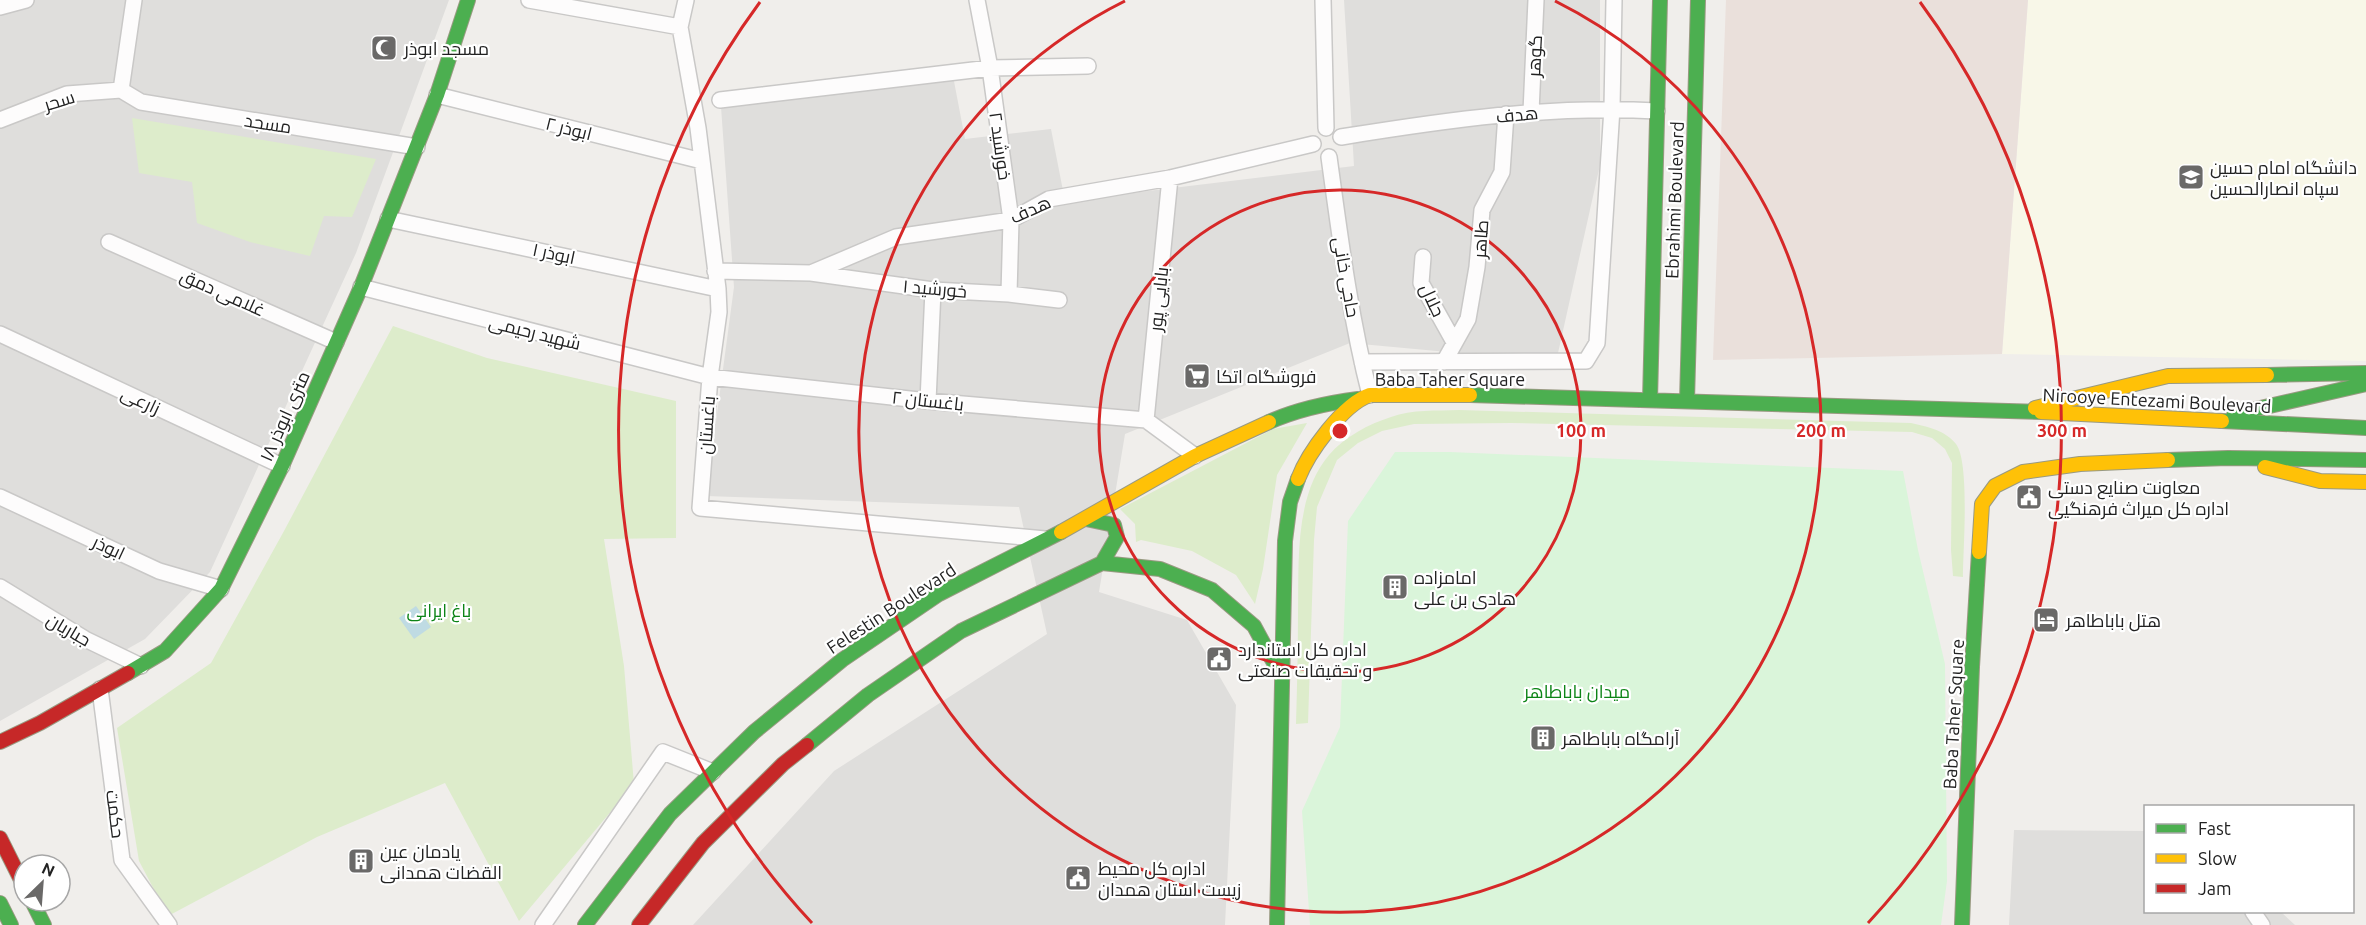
<svg xmlns="http://www.w3.org/2000/svg" width="2366" height="925" font-family="Ubuntu,Cairo,sans-serif">
<style>
.residential{fill:#dfdedc}
.education{fill:#f8f7e8}
.military{fill:#eae0db}
.grass{fill:#ddeccb}
.park{fill:#daf5da}
.water{fill:#bfdbe3}
.lines{fill:none;stroke-linecap:round;stroke-linejoin:round}
.street-casing{stroke:#c9c8c7;stroke-width:18}
.fast-casing{stroke:#999a82;stroke-width:16}
.slow-casing{stroke:#999a82;stroke-width:16}
.jam-casing{stroke:#999a82;stroke-width:16}
.street{stroke:#fdfcfc;stroke-width:15}
.fast{stroke:#4caf50;stroke-width:14}
.slow{stroke:#ffc107;stroke-width:14}
.jam{stroke:#c62828;stroke-width:14}
.ring{fill:none;stroke:#d62828;stroke-width:3}
.labels{text-anchor:middle;dominant-baseline:central;stroke-width:4.5;stroke-linejoin:round;paint-order:stroke}
.poi-label{font-size:18px;fill:#222;stroke:#fff;text-anchor:start}
.street-label{font-size:18px;fill:#222;stroke:#fff}
.park-label{font-size:18px;fill:#0c8416;stroke:#fff}
.centre{fill:#d62828;stroke:#fff;stroke-width:3}
.ring-label{font-size:18px;text-anchor:middle;font-weight:bold;fill:#d62828;stroke:#fff;stroke-width:4.5;stroke-linejoin:round;paint-order:stroke}
</style>
<rect width="100%" height="100%" fill="#f0eeeb"/>
<path class="residential" d="M0 0H449L356 253 210 572 145 639 0 721Z
M1344 0H1600V165L1556 362 1350 343 1125 434 1099 592 1187 620 1236 705 1225 925H693L834 771 1047 634 1019 507 706 496 734 287 721 107 953 76 965 139 1051 129 1065 201 1354 166Z
M2014 830 2145 831 2146 912H2281L2295 925H2009Z"/>
<path class="education" d="M2028 0H2366V361L2002 354Z"/>
<path class="military" d="M1726 0H2028L2002 354 1713 360Z"/>
<path class="grass" d="M132 118 376 159 352 217 324 216 310 256 250 242 197 223 192 182 139 173Z
M393 326 487 358 676 401V538L604 539 624 666 634 784 519 921 445 783 317 837 168 916 139 861 117 728 211 663 284 531Z
M1459 410 1911 423C1928 427 1945 430 1956 444 1970 462 1963 550 1963 577L1953 576 1951 550 1952 463 1945 449 1932 438 1912 432 1511 423 1414 424 1382 431 1358 443 1337 460 1317 507 1314 540 1308 723 1296 724C1297 687 1298 651 1298 614 1299 564 1294 496 1329 455 1344 437 1369 424 1391 417 1412 409 1437 411 1459 410Z
M1307 423 1277 475 1263 569 1255 604 1236 575 1192 551 1141 540 1136 542 1135 524 1120 509 1273 429Z"/>
<path class="park" d="M1395 452H1450L1903 471 1918 550 1945 664 1947 881 1941 925H1310L1302 811 1340 727 1348 521Z"/>
<path class="water" d="M416 606 431 627 414 639 399 618Z"/>
<g class="lines">
<defs>
<path id="street" d="M529 0 680 27
M686 0 680 27 698 128 718 289 719 312 710 377 700 508 1045 539
M977 0 990 68 1011 220 1009 294
M1323 0 1326 128
M0 7 26 0
M121 90 141 102 417 147
M121 90 134 0
M437 95 702 161
M720 100 990 68 1088 66
M1531 112 1536 0
M0 120 67 94 121 90
M1341 137C1446 120 1551 105 1657 111
M1329 157C1340 237 1350 317 1370 395
M388 219 718 289
M109 242 336 342
M1423 257 1421 283 1454 342
M715 271 811 273 896 237 1011 220 1049 199 1170 178 1313 144
M811 273 933 290 1009 294 1059 300
M361 287 710 377 928 401 1146 420
M0 334 282 466
M1362 362 1586 361 1597 343 1612 108 1614 0
M1444 362 1468 319 1477 267 1482 210 1502 172 1506 114
M928 401 933 290
M1146 420 1170 178
M1146 420 1195 456
M0 497 159 571 221 589
M0 587 85 639 141 666
M100 689 122 860 169 925
M2253 912 2262 925
M543 925 663 752 713 772"/>
<path id="fast" d="M2267 375 2366 373
M1470 395 2041 412
M1650 400 1660 0
M1687 401 1698 0
M2234 414 2366 384
M2222 421 2366 428
M1269 422C1298 409 1327 403 1358 399
M2168 460 2228 458 2366 460
M1086 519 1114 525 1117 537 1102 563
M128 673 165 651 221 589 282 466 361 287 437 95 468 0
M807 745 868 695 961 631 1102 563 1160 569 1212 590 1254 626 1280 674
M32 901 44 925
M0 903 11 925
M585 925 670 814 754 732 842 660 939 594 1061 532
M1277 925 1285 541 1290 502 1298 479
M1962 925 1972 667 1979 552"/>
<path id="slow" d="M2035 408 2168 376 2267 375
M2041 412 2222 421
M2265 467 2320 481 2366 482
M1298 479C1308 453 1343 404 1370 395H1470
M1061 532 1195 456 1269 422
M1979 552 1982 504 1995 486 2023 472 2080 464 2168 460"/>
<path id="jam" d="M0 742 40 723 128 673
M0 838 24 886
M639 925 703 843 783 764 807 745"/>
</defs>
<use href="#street" class="street-casing"/>
<use href="#fast" class="fast-casing"/>
<use href="#slow" class="slow-casing"/>
<use href="#jam" class="jam-casing"/>
<use href="#street" class="street"/>
<use href="#fast" class="fast"/>
<use href="#slow" class="slow"/>
<use href="#jam" class="jam"/>
</g>
<g class="ring">
<circle cx="1340" cy="431" r="241"/>
<path d="M1555 1A481 481 0 1 1 1125 1"/>
<path d="M812 923A722 722 0 0 1 760 2M1920 2A722 722 0 0 1 1868 923"/>
</g>
<defs>
<symbol id="mosque-square" viewBox="-11 -11 22 22"><rect x="-9" y="-9" width="18" height="18" rx="4" fill="#6a6968" stroke="#fff"/><path d="M3.5-4.9A6 6 0 1 0 3.5 4.9A5 5 0 1 1 3.5-4.9Z" fill="#fff"/></symbol>
<symbol id="university-square" viewBox="-11 -11 22 22"><rect x="-9" y="-9" width="18" height="18" rx="4" fill="#6a6968" stroke="#fff"/><path d="M0-5L7-2L0 1L-7-2ZM-4 1L0 2.5L4 1V4Q0 6-4 4Z" fill="#fff"/></symbol>
<symbol id="supermarket-square" viewBox="-11 -11 22 22"><rect x="-9" y="-9" width="18" height="18" rx="4" fill="#6a6968" stroke="#fff"/><path d="M-6-5.5h2.5l.6 2H6L4.5 2H-2.5L-4.4-4H-6ZM-1.5 3.2a1.3 1.3 0 1 0 .1 0ZM3 3.2a1.3 1.3 0 1 0 .1 0Z" fill="#fff"/></symbol>
<symbol id="civic-square" viewBox="-11 -11 22 22"><rect x="-9" y="-9" width="18" height="18" rx="4" fill="#6a6968" stroke="#fff"/><path d="M-.6-6.5H3V-4.5H.6V-3L4-1V1h2V6H-6V1h2V-1L-.6-3ZM-1.2 2.5V6h2.4V2.5Z" fill="#fff"/></symbol>
<symbol id="building-square" viewBox="-11 -11 22 22"><rect x="-9" y="-9" width="18" height="18" rx="4" fill="#6a6968" stroke="#fff"/><path d="M-4-6H4V6H1V3H-1V6H-4ZM-2.5-4.3h1.7v1.8h-1.7ZM.8-4.3h1.7v1.8H.8ZM-2.5-1h1.7V.8h-1.7ZM.8-1h1.7V.8H.8Z" fill="#fff"/></symbol>
<symbol id="hotel-square" viewBox="-11 -11 22 22"><rect x="-9" y="-9" width="18" height="18" rx="4" fill="#6a6968" stroke="#fff"/><path d="M-6-4.5h1.5V1H6V5H4.5V3h-9V5H-6ZM-4 0a1.8 1.8 0 1 1 3.6 0ZM.5 0V-2.5h3Q6-2.5 6 0Z" fill="#fff"/></symbol>
</defs>
<g fill-rule="evenodd">
<use href="#mosque-square" x="369" y="33" width="30" height="30"/>
<use href="#university-square" x="2176" y="162" width="30" height="30"/>
<use href="#supermarket-square" x="1182" y="361" width="30" height="30"/>
<use href="#civic-square" x="2014" y="482" width="30" height="30"/>
<use href="#building-square" x="1380" y="572" width="30" height="30"/>
<use href="#hotel-square" x="2031" y="605" width="30" height="30"/>
<use href="#civic-square" x="1204" y="644" width="30" height="30"/>
<use href="#building-square" x="1528" y="723" width="30" height="30"/>
<use href="#building-square" x="346" y="846" width="30" height="30"/>
<use href="#civic-square" x="1063" y="863" width="30" height="30"/>
</g>
<g class="labels">
<g class="poi-label">
<text x="404" y="48">مسجد ابوذر</text>
<text x="2210" y="167">دانشگاه امام حسین<tspan x="2210" dy="21">سپاه انصارالحسین</tspan></text>
<text x="1216" y="376">فروشگاه اتکا</text>
<text x="2048" y="487">معاونت صنایع دستی<tspan x="2048" dy="21">اداره کل میراث فرهنگیی</tspan></text>
<text x="1414" y="577">امامزاده<tspan x="1414" dy="21">هادی بن علی</tspan></text>
<text x="2066" y="620">هتل باباطاهر</text>
<text x="1238" y="649">اداره کل استاندارد<tspan x="1238" dy="21">و تحقیقات صنعتی</tspan></text>
<text x="1562" y="738">آرامگاه باباطاهر</text>
<text x="380" y="851">یادمان عین<tspan x="380" dy="21">القضات همدانی</tspan></text>
<text x="1098" y="868">اداره کل محیط<tspan x="1098" dy="21">زیست استان همدان</tspan></text>
</g>
<g class="street-label">
<text transform="translate(1534 56) rotate(-87)">گوهر</text>
<text transform="translate(59 100) rotate(-17)">سحر</text>
<text transform="translate(1517 114) rotate(-5)">هدف</text>
<text transform="translate(268 123) rotate(9)">مسجد</text>
<text transform="translate(569 128) rotate(14)">ابوذر ۲</text>
<text transform="translate(1001 146) rotate(82)">خورشید ۲</text>
<text transform="translate(1674 200) rotate(-88)">Ebrahimi Boulevard</text>
<text transform="translate(1030 209) rotate(-24)">هدف</text>
<text transform="translate(1480 239) rotate(-86)">طاهر</text>
<text transform="translate(554 253) rotate(12)">ابوذر ۱</text>
<text transform="translate(1347 277) rotate(80)">حاجی خانی</text>
<text transform="translate(935 288) rotate(5)">خورشید ۱</text>
<text transform="translate(223 292) rotate(24)">غلامی دمق</text>
<text transform="translate(1158 299) rotate(-84)">بابایی پور</text>
<text transform="translate(1433 300) rotate(65)">جلال</text>
<text transform="translate(535 332) rotate(14)">شهید رحیمی</text>
<text x="1450" y="379">Baba Taher Square</text>
<text transform="translate(141 400) rotate(25)">زارعی</text>
<text transform="translate(928 400) rotate(6)">باغستان ۲</text>
<text transform="translate(2157 400) rotate(3)">Nirooye Entezami Boulevard</text>
<text transform="translate(284 416) rotate(-66)">۱۸ متری ابوذر</text>
<text transform="translate(706 425) rotate(-86)">باغستان</text>
<text transform="translate(109 547) rotate(25)">ابوذر</text>
<text transform="translate(891 608) rotate(-33)">Felestin Boulevard</text>
<text transform="translate(69 629) rotate(30)">جباریان</text>
<text transform="translate(1953 714) rotate(-87)">Baba Taher Square</text>
<text transform="translate(116 814) rotate(83)">حکمت</text>
</g>
<g class="park-label">
<text x="439" y="610">باغ ایرانی</text>
<text x="1577" y="691">میدان باباطاهر</text>
</g>
</g>
<circle cx="1340" cy="431" r="9" class="centre"/>
<g class="ring-label">
<text x="1581" y="437">100 m</text>
<text x="1821" y="437">200 m</text>
<text x="2062" y="437">300 m</text>
</g>
<rect x="2144" y="805" width="210" height="108" fill="#ffffff" stroke="#a7a7a7" stroke-width="1.5"/>
<rect x="2156" y="824" width="30" height="9" fill="#4caf50" stroke="#a7a7a7" stroke-width="1.5"/>
<text x="2198" y="835" font-size="18" fill="#222222">Fast</text>
<rect x="2156" y="854" width="30" height="9" fill="#ffc107" stroke="#a7a7a7" stroke-width="1.5"/>
<text x="2198" y="865" font-size="18" fill="#222222">Slow</text>
<rect x="2156" y="884" width="30" height="9" fill="#c62828" stroke="#a7a7a7" stroke-width="1.5"/>
<text x="2198" y="895" font-size="18" fill="#222222">Jam</text>
<g transform="translate(42 883) rotate(25)"><circle r="28" fill="#ffffff" stroke="#a7a7a7" stroke-width="1.5"/>
<path d="M0-4.5L10 22L0 15L-10 22Z" fill="#6a6968"/>
<text y="-9" font-size="16" font-weight="bold" text-anchor="middle" fill="#222222">N</text>
</g>
</svg>
